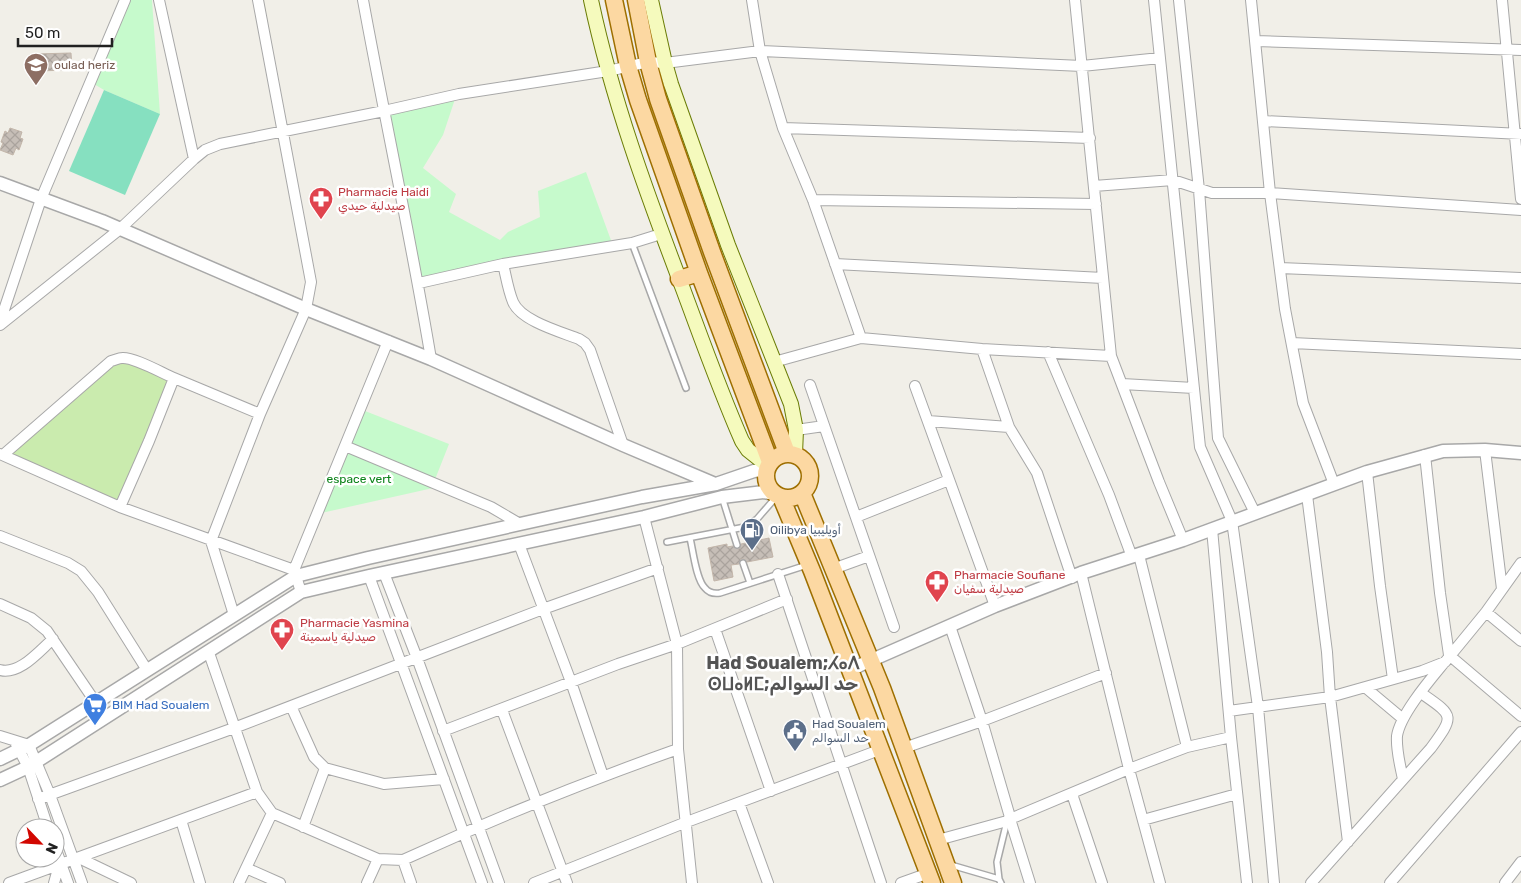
<svg xmlns="http://www.w3.org/2000/svg" width="1521" height="883" font-family="Rubik,'Noto Naskh Arabic','Noto Sans Tifinagh',sans-serif">
<style>
.park{fill:#c6facc}
.garden{fill:#caebae}
.pitch{fill:#86e0c0}
.building{fill:url(#building-cross-hatch);stroke:#c3b6aa}
.lines{fill:none;stroke-linecap:round;stroke-linejoin:round}
.service-casing{stroke:#a8a8a8;stroke-width:8}
.minor-casing{stroke:#a8a8a8;stroke-width:12}
.tertiary-casing{stroke:#a8a8a8;stroke-width:15}
.secondary-casing{stroke:#6a7c05;stroke-width:16}
.primary-casing{stroke:#9e6f00;stroke-width:19}
.service{stroke:#fff;stroke-width:5}
.minor{stroke:#fff;stroke-width:10}
.tertiary{stroke:#fff;stroke-width:12}
.secondary{stroke:#f5fabd;stroke-width:14}
.primary{stroke:#fcd8a2;stroke-width:16}
.labels{text-anchor:middle;dominant-baseline:central;stroke-width:5;stroke-linejoin:round;paint-order:stroke}
.education-label{font-size:12px;fill:#785e54;stroke:#fff;text-anchor:start}
.health-label{font-size:12px;fill:#be3a42;stroke:#fff;text-anchor:start}
.park-label{font-size:12px;fill:#0c831a;stroke:#fff}
.service-label{font-size:12px;fill:#4e5e75;stroke:#fff;text-anchor:start}
.shop-label{font-size:12px;fill:#366cbe;stroke:#fff;text-anchor:start}
.district-label{font-size:18px;font-weight:bold;fill:#545454;stroke:#fff}
</style>
<defs>
<pattern id="building-cross-hatch" width="8" height="8" patternUnits="userSpaceOnUse" patternTransform="scale(1.25)"><rect width="8" height="8" fill="#c6beb7"/><path d="M0 0l8 8M0 8l8-8" fill="none" stroke="#aaa39d"/></pattern>
</defs>
<rect width="100%" height="100%" fill="#f1efe8"/>
<path class="park" d="M129 0H152L160 114 104 90 94 84Z
M456 96 443 135 423 168 456 194 449 212 500 240 508 232 540 217 538 191 586 172 612 243 419 279 385 111Z
M360 409 449 444 434 482 442 486 317 514Z"/>
<path class="garden" d="M121 357 174 378 120 507 3 455Z"/>
<path class="pitch" d="M104 90 160 114 125 195 69 171Z"/>
<path class="building" d="M71 53 72 70 35 71V54Z
M10 128 22 132 20 138 23 139 19 150 16 148 13 155 0 150 3 143 1 142 5 131 8 133Z
M769 538 773 557 747 562 744 559H741L739 564 731 565 733 577 714 581 708 548 727 544V547L733 546 738 549 740 548 741 544Z"/>
<g class="lines">
<defs>
<path id="service" d="M632 243 686 388
M722 497 737 545
M690 538C693 550 696 580 705 588 709 593 714 594 720 593L807 565
M667 542 745 527 757 519 777 496
M743 563 750 583
M951 865 999 879 1001 883
M999 879 997 862 1007 821"/>
<path id="minor" d="M159 0 194 159
M363 0C385 120 411 239 431 359
M752 0 760 51 783 128 813 200 861 338
M1075 0 1111 356 1159 482 1183 540
M1154 0 1200 447 1232 521 1258 707 1274 883
M1179 0 1199 190 1218 438 1255 513
M1251 0 1270 193 1285 309 1303 403 1334 484
M1502 0 1521 199
M1255 41 1521 50
M1263 121 1521 134
M783 128 1090 138
M1094 186 1173 180 1212 193H1270L1521 210
M813 200 1096 204
M503 264C506 276 508 290 513 302 521 321 561 332 579 339L585 343 590 350 623 445
M835 264 1103 278
M1280 268 1521 278
M419 283 503 264 632 243 661 234
M0 322 41 199 125 0
M0 325 120 229 194 159 205 150 220 144 384 111 459 94 608 71 648 62 665 63 760 51 1082 66 1160 58
M1292 343 1521 354
M982 349 1009 427 1037 473 1072 578
M1048 352 1109 495 1132 557
M774 362 861 338 982 349 1111 356
M174 378 260 414
M1122 384 1194 388
M810 385 894 627
M915 386 995 606
M928 421 1009 427
M796 430 824 426
M345 446 491 507 520 524
M1485 450 1502 589
M0 454 120 507 294 570
M3 455 111 361C115 360 119 358 122 358 134 357 162 373 174 378L149 441 120 507
M1425 455 1440 593 1449 655 1521 716
M1367 472 1380 586 1393 679
M1307 495 1327 652 1330 697 1348 842
M644 517 677 644 678 749 692 883
M856 517 949 480
M1212 529 1231 737 1247 883
M0 536 68 563 81 571 98 592 147 670
M519 544 571 682 603 776
M1139 555 1187 747
M833 569 869 556
M384 573 417 658 499 883
M1081 573 1129 769 1160 883
M778 574 881 883
M369 576 482 883
M301 592 294 570 388 341
M0 604 31 618 47 631 96 703
M1486 612 1521 641
M234 615 211 541 260 414 306 309 311 282 258 0
M715 629 771 791
M209 653 257 792
M0 670C20 675 39 651 53 639
M1366 688 1403 719
M291 706 314 757 325 768 384 784 444 779
M502 710 567 883
M1229 711 1330 697 1422 671 1445 662 1486 612 1521 563
M443 731 618 664 677 644 787 599
M0 736 29 745 50 795 82 883
M16 744 28 767 48 828
M904 748 982 721 1106 673
M1403 779C1400 765 1396 750 1397 736 1400 715 1429 681 1443 664
M1072 794 1102 883
M38 799 234 728 543 609 658 568
M739 803 768 883
M181 820 200 883
M1143 820 1237 794
M303 827 325 768
M938 840 1007 821 1010 817 982 721 950 626
M55 847 68 883
M79 858 131 883
M246 868 280 883
M9 883 257 792 272 813 378 859 403 860
M54 883 59 865
M239 883 272 813
M367 883 378 859
M411 883 403 860C493 819 585 782 678 749
M534 883 684 823 882 749
M901 883 929 873
M1030 883 1010 819 1129 769 1187 747 1231 737
M1311 883 1431 748C1455 715 1454 716 1421 693
M1390 883 1521 732
M1505 883 1521 862"/>
<path id="tertiary" d="M0 183 102 221 306 309 431 359 623 445 715 484
M849 670 995 606 1081 573 1183 540 1367 472 1443 451 1485 450 1521 453
M0 759 29 745 296 576 368 558 520 524 642 497 716 484 754 471 767 469
M0 780 28 767 301 592 369 576 644 517 722 497 764 492 775 494"/>
<path id="secondary" d="M591 0C612 99 647 194 683 289 702 340 720 391 742 441L748 450 768 466
M651 0 665 63 671 84 728 245 791 404 796 430 795 454"/>
<path id="primary" d="M614 0 628 66 638 100 699 273 770 462
M636 0 648 62 658 99 712 252 787 453
M679 279 699 273
M766 476a22 22 0 1 1 44 0a22 22 0 1 1-44 0Z
M802 493 882 688 953 883
M781 497 812 571 932 883"/>
</defs>
<use href="#service" class="service-casing"/>
<use href="#minor" class="minor-casing"/>
<use href="#tertiary" class="tertiary-casing"/>
<use href="#secondary" class="secondary-casing"/>
<use href="#primary" class="primary-casing"/>
<use href="#service" class="service"/>
<use href="#minor" class="minor"/>
<use href="#tertiary" class="tertiary"/>
<use href="#secondary" class="secondary"/>
<use href="#primary" class="primary"/>
</g>
<defs>
<symbol id="school-pin" viewBox="-11 -11 22 30"><path d="M0 17L-7.5 6A9.5 9.5 0 1 1 7.5 6Z" fill="#8d6e63" stroke="#fff"/><path d="M0-5L7-2L0 1L-7-2ZM-4 1L0 2.5L4 1V4Q0 6-4 4Z" fill="#fff"/></symbol>
<symbol id="pharmacy-pin" viewBox="-11 -11 22 30"><path d="M0 17L-7.5 6A9.5 9.5 0 1 1 7.5 6Z" fill="#e0444e" stroke="#fff"/><path d="M-2-6h4v4h4v4h-4v4h-4v-4h-4v-4h4Z" fill="#fff"/></symbol>
<symbol id="fuel-pin" viewBox="-11 -11 22 30"><path d="M0 17L-7.5 6A9.5 9.5 0 1 1 7.5 6Z" fill="#5c6f8a" stroke="#fff"/><path d="M-5.5-6h7V0h2V4h1.3V-2.5L3-4.5l.8-.8L6-3V5H2.5V1h-1V6h-7ZM-4.2-4.7v3.2H.2V-4.7Z" fill="#fff"/></symbol>
<symbol id="supermarket-pin" viewBox="-11 -11 22 30"><path d="M0 17L-7.5 6A9.5 9.5 0 1 1 7.5 6Z" fill="#3f7fe0" stroke="#fff"/><path d="M-6-5.5h2.5l.6 2H6L4.5 2H-2.5L-4.4-4H-6ZM-1.5 3.2a1.3 1.3 0 1 0 .1 0ZM3 3.2a1.3 1.3 0 1 0 .1 0Z" fill="#fff"/></symbol>
<symbol id="civic-pin" viewBox="-11 -11 22 30"><path d="M0 17L-7.5 6A9.5 9.5 0 1 1 7.5 6Z" fill="#5c6f8a" stroke="#fff"/><path d="M-.6-6.5H3V-4.5H.6V-3L4-1V1h2V6H-6V1h2V-1L-.6-3ZM-1.2 2.5V6h2.4V2.5Z" fill="#fff"/></symbol>
</defs>
<g fill-rule="evenodd">
<use href="#school-pin" x="22" y="51" width="28" height="38"/>
<use href="#pharmacy-pin" x="307" y="185" width="28" height="38"/>
<use href="#fuel-pin" x="738" y="516" width="28" height="38"/>
<use href="#pharmacy-pin" x="923" y="568" width="28" height="38"/>
<use href="#pharmacy-pin" x="268" y="616" width="28" height="38"/>
<use href="#supermarket-pin" x="81" y="691" width="28" height="38"/>
<use href="#civic-pin" x="781" y="717" width="28" height="38"/>
</g>
<g class="labels">
<g class="education-label">
<text x="54" y="65">oulad heriz</text>
</g>
<g class="health-label">
<text x="338" y="192">Pharmacie Haidi<tspan x="338" dy="14">صيدلية حيدي</tspan></text>
<text x="954" y="575">Pharmacie Soufiane<tspan x="954" dy="14">صيدلية سفيان</tspan></text>
<text x="300" y="623">Pharmacie Yasmina<tspan x="300" dy="14">صيدلية ياسمينة</tspan></text>
</g>
<g class="park-label">
<text x="359" y="479">espace vert</text>
</g>
<g class="service-label">
<text x="770" y="530">Oilibya أويليبيا</text>
<text x="812" y="724">Had Soualem<tspan x="812" dy="14">حد السوالم</tspan></text>
</g>
<g class="shop-label">
<text x="112" y="705">BIM Had Soualem</text>
</g>
<g class="district-label">
<text x="783" y="663">Had Soualem;ⵃⴰⴷ<tspan x="783" dy="21">ⵙⵡⴰⵍⵎ;حد السوالم</tspan></text>
</g>
</g>
<g transform="translate(40 843) rotate(115)"><circle r="24" fill="#ffffff" stroke="#a6a6a6"/>
<path d="M0-4L9 19L0 12L-9 19Z" fill="#d20700"/>
<text y="-8" font-size="14" font-weight="bold" text-anchor="middle" fill="#212121">N</text>
</g>
<path d="M18 38v8h94v-8" fill="none" stroke="#212121" stroke-width="2.5"/>
<text x="25" y="38" font-size="15" fill="#212121" stroke="#ffffff" stroke-width="4" paint-order="stroke">50 m</text>
</svg>
